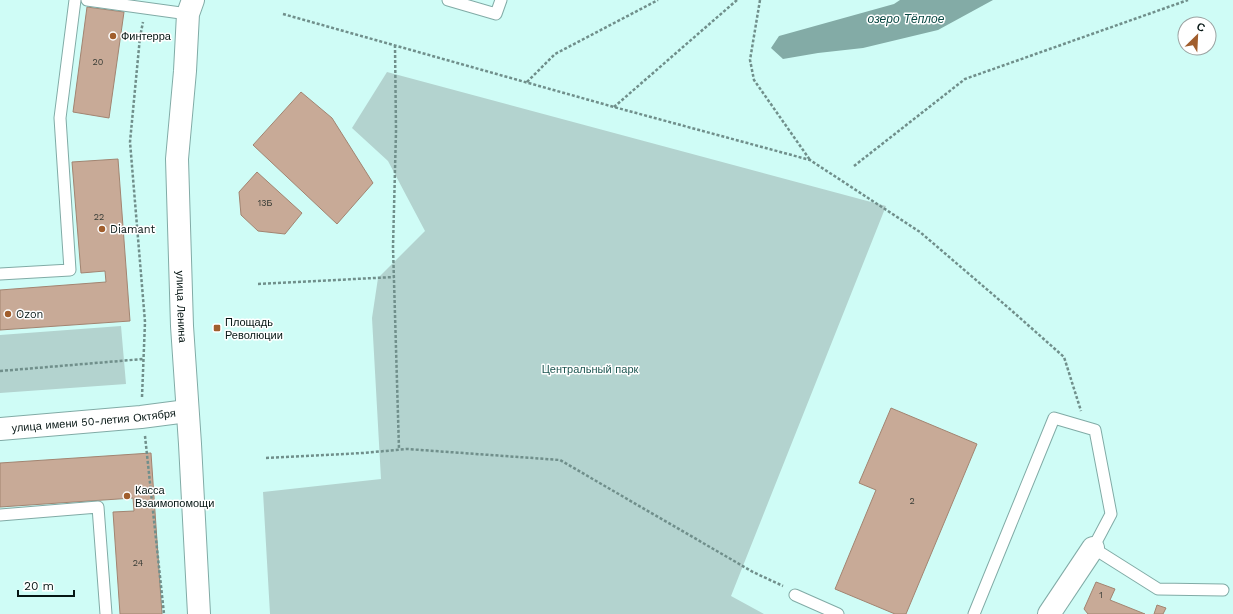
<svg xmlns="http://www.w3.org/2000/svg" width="1233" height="614" font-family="'Work Sans',sans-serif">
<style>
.green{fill:#b3d3cf}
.water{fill:#83aba6}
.building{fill:#c8aa97;stroke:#a28471}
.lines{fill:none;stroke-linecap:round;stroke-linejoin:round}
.service-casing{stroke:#81aba6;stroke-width:13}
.minor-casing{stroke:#81aba6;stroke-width:24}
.tertiary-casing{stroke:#81aba6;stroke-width:24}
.secondary-casing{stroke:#81aba6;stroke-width:24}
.path{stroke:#708f8b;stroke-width:2.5;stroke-dasharray:3 2;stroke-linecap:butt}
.service{stroke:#fff;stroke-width:11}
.minor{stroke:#fff;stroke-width:22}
.tertiary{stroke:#fff;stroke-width:22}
.secondary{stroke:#fff;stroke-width:22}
.poi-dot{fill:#a15e2d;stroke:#fff;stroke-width:1.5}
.labels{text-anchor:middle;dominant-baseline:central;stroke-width:3;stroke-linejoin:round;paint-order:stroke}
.number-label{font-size:9px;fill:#363b35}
.poi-label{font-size:11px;fill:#061614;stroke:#fff;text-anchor:start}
.street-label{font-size:11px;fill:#061614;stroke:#fff}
.park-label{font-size:11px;fill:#1d5651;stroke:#fff}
.water-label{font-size:12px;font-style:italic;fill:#0a4843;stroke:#fff}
</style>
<rect width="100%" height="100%" fill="#cffcf6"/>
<path class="green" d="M387 72 886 206 731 596 764 614H270L263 492 381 479 372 318 378 278 425 231 388 161 352 128Z
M121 326 126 384 0 393V335Z"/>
<path class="water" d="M900 0H993L938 30 863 48 818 53 783 59 771 48 779 36 894 4Z"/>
<path class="building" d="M87 7 124 12 109 118 73 112Z
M301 92 332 118 373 183 337 224 253 145Z
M118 159 130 321 0 330V290L106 282 105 271 81 273 72 162Z
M257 172 302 213 285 234 258 231 241 215 239 192Z
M891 408 977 444 906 614H895L835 589 876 490 859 483Z
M151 453 162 614H120L113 512 134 511 133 498 0 507V463Z
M1096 582 1115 589 1110 600 1145 614H1088L1084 609Z
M1157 605 1166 608 1163 614H1154Z"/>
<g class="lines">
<defs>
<path id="service" d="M87 0 188 14
M448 0 496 14 501 0
M0 274 70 270 60 118 75 0
M0 515 98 507 106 614
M795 595 838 614
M974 614 1054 418 1095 430 1111 514 1093 548 1158 589 1223 590"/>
<path id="minor" d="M1049 614 1093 548"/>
<g id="tertiary">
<path id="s1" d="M0 429 141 417 187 411"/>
</g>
<g id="secondary">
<path id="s2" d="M193 0 188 14 185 71 177 159 182 326 190 444 199 614"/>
</g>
</defs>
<use href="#service" class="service-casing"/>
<use href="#minor" class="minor-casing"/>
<use href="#tertiary" class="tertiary-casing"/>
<use href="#secondary" class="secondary-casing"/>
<path class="path" d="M760 0 750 60 754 80 810 160
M283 14 614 107 810 160 920 232 1011 310 1064 357 1081 411
M395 45 396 131 393 247 399 449
M527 82 555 54 658 0
M614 107 737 0
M854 166 965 79 1188 0
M258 284 394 277
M0 371 143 359
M142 397 145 322 130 142 140 37 143 22
M145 436 164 614
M266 458 363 453 407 449 560 460 753 572 783 586"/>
<use href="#service" class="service"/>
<use href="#minor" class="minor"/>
<use href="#tertiary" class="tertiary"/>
<use href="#secondary" class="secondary"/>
</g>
<g class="poi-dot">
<circle cx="113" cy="36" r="4"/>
<circle cx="102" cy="229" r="4"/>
<circle cx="8" cy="314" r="4"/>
<rect x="213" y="324" width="8" height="8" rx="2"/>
<circle cx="127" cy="496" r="4"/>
</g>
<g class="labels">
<g class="number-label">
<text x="98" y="62">20</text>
<text x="265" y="203">13Б</text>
<text x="99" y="217">22</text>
<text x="912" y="501">2</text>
<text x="138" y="563">24</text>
<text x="1101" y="595">1</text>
</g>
<g class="poi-label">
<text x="121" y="36">Финтерра</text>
<text x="110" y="229">Diamant</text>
<text x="16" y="314">Ozon</text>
<text x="225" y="322">Площадь<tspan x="225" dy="13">Революции</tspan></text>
<text x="135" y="490">Касса<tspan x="135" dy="13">Взаимопомощи</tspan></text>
</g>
<g class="street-label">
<text stroke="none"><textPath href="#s2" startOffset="308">улица Ленина</textPath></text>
<text stroke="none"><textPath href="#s1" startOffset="94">улица имени 50-летия Октября</textPath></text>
</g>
<g class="park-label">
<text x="590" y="369">Центральный парк</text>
</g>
<g class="water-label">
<text x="906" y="19">озеро Тёплое</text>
</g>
</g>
<g transform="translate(1197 36) rotate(24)"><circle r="19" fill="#ffffff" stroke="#9ba2a1"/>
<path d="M0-3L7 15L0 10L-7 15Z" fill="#a15e2d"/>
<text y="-6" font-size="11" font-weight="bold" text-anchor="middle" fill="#061614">С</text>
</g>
<path d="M18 590v6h56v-6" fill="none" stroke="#061614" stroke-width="2"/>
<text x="24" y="590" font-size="12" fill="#061614" stroke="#ffffff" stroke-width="3" paint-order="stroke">20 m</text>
</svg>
